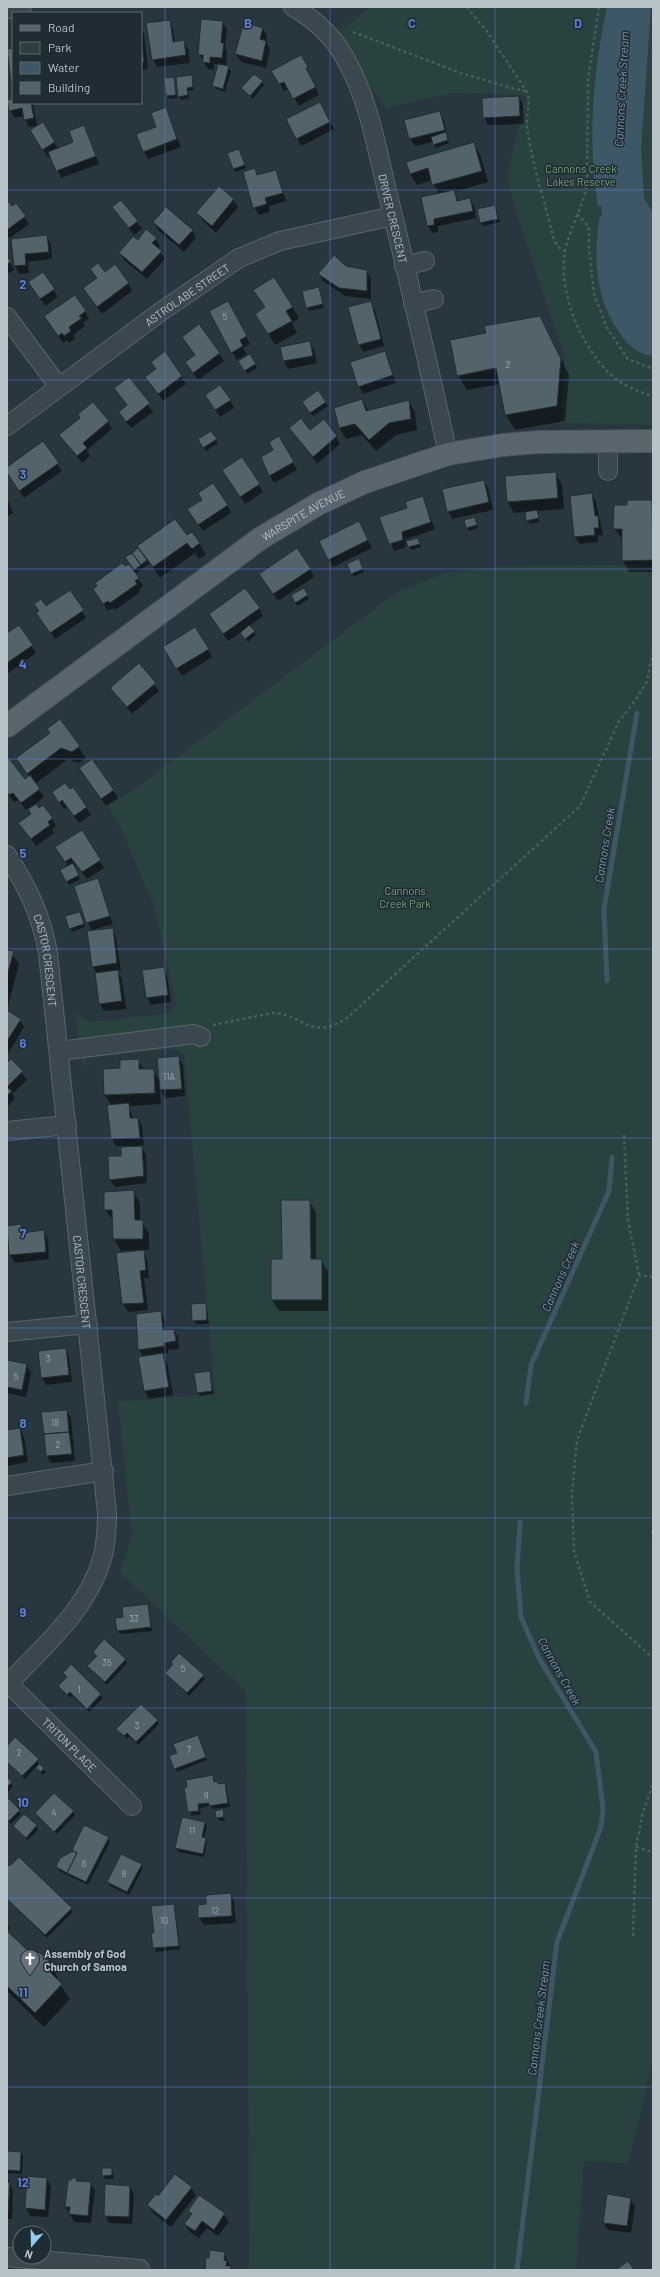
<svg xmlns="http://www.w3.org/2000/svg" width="660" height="2277" font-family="Barlow,sans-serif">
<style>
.green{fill:#2a423f}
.water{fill:#3e5766}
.shadow{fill:#0007}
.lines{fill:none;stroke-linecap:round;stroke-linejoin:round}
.stream{stroke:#3e5766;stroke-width:5}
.building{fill:#52636b;stroke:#222e36}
.minor-casing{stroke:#59656c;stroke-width:20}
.major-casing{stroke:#47535b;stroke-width:24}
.path{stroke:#495e5c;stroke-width:2.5;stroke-dasharray:3 3;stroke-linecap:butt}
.minor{stroke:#3b474f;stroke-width:18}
.major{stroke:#59666e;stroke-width:22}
.grid{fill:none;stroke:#5b7cd2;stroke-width:1;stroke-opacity:0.55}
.labels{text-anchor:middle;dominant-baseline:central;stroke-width:3;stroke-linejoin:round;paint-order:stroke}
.number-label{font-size:9px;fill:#9eaab2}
.park-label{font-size:11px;fill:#779e78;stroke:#202c34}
.street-label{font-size:11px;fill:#b7c2c9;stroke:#202c34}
.poi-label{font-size:11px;font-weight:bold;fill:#b7c2c9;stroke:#202c34;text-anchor:start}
.water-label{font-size:12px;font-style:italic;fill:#7a98aa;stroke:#202c34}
.grid-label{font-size:13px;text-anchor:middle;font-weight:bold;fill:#5b7cd2;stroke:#202c34;stroke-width:3;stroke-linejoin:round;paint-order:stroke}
</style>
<rect width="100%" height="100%" fill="#27363f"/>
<path class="green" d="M370 7H653V425L561 423 565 357 517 216 507 174 526 95 451 93 387 108 332 39Z
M653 565V2060L628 2163 584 2161 576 2270H249L246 1692 120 1572 132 1536 118 1402 215 1393 184 1054 172 1049 88 1058 82 1070 75 1013 90 1022 166 1014 176 1005 155 909 122 830 108 806 152 776 397 592 449 572 504 566Z"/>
<path class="water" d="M607 7H651L641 148 644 198 653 213V356C637 354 628 345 619 332 595 297 593 257 600 216H602L601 206H598C587 139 593 73 607 7Z"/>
<path class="shadow" d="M169 21 173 28 175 43 184 42 188 49 190 63 157 67 153 60Z
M222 22 227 29 225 47 227 52 226 65 222 66 229 67 231 71 225 92 216 89 214 86 219 64H214V70L208 69 199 54Z
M141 29 144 34 148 69 141 70Z
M263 29 267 36 266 42 270 49 266 68 241 62 236 54Z
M301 56 319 95 299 106 289 89 284 91 273 72Z
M191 76 194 90 188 91 189 98 181 100 179 96Z
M173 78 177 98 169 99 167 95Z
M262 82 264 85 253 99 243 89Z
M519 97 523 105 524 124 488 125 484 117Z
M13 100V103H33L37 126 29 127 24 116 14 118 10 110Z
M165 109 181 147 148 159 144 152Z
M324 111 334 129 301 146 297 138Z
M439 112 444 120 449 143 436 148 433 142 415 146 410 139 406 121Z
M84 126 99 164 61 178 51 155 48 157 35 138 54 142 58 149 75 143Z
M473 143 480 154 488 182 454 192 459 201 470 199 474 206 476 218 438 226V232L432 233 428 226 439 195 432 180 417 185 410 173Z
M239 150 246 168 236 172 234 169Z
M255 170 259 176 276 171 286 201 269 206 270 212 259 215 254 207Z
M233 199 238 207 216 233 202 220 197 213Z
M121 201 142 229 134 235 113 207Z
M7 202 11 208 25 217 29 224 10 238 7 235Z
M495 206 500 222 483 226 481 222Z
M154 222 192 230 196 238 184 252 158 230Z
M46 236 51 244 52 259 28 262 29 273 19 274 15 266 12 240Z
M156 239 160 246 158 249 165 259 147 279 125 261 120 254 138 241Z
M7 257 14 270 7 274Z
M346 267 366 271 371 278V299L345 296 323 281 319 274Z
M91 269 128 283 132 291 102 314 84 289 97 279Z
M42 273 58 297 45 306 34 290Z
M318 288 324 308 309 311 304 292Z
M255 290 292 307 299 318 292 323 297 333 275 345 256 314 266 308Z
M370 302 375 310 384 346 363 352 359 344Z
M232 310 250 344 243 348 247 354 237 360 210 312Z
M85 311 89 319 83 323 85 326 73 335 75 339 69 343 67 340 63 343 50 324Z
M548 332 569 375 565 421 515 430 506 415 500 384 467 390 458 375 487 334Z
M310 342 314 350 317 363 288 369 284 361 281 347Z
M385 352 396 383 363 394 359 386Z
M165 353 186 384 163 401 147 377 157 370Z
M219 353 224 361 198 380 191 370Z
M250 355 257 368 247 374 240 361Z
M129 378 153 412 131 428 125 420 128 406 116 389Z
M318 392 328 406 313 416 305 406Z
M230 400 234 408 220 417 211 403Z
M362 400 369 412 408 401 415 412 417 430 396 435 376 451 362 435 346 439 340 428Z
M108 422 112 429 87 450 90 456 82 463 61 436Z
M290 428 336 436 340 444 317 464Z
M211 432 218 443 206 451 199 440Z
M279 437 297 470 274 483 270 476Z
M43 443 62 471 24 498 10 477 7 468Z
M242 458 263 492 245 504 227 478Z
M555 473 562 485 564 509 537 511 540 522 529 524 526 512 514 513 508 502Z
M484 481 488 488 493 510 452 519 448 511Z
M592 495 596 502 603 535 598 536V542L580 544 575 537Z
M422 497 435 529 407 539 405 538 406 547 394 551 381 518 408 508Z
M7 498 13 513 7 517Z
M651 501 653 505V572H629L623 561V540L614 528 628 506Z
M227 505 231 513 203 531 193 517Z
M474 518 478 528 469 531 467 528Z
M362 530 372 548 333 567 320 542Z
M187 536 199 543 206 555 199 559 195 553 160 578 150 563 135 574 143 586 139 589 140 592 115 610 113 608 108 611 99 597 125 568 145 556 139 546Z
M418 539 421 547 411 550 408 542Z
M360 563 364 572 354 577 348 564Z
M310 569 314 577 278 601 265 582Z
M304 589 309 599 297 606 292 596Z
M70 591 86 618 55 639 42 620 46 607Z
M259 608 263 616 249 626 256 635 248 642 241 632 228 641 215 621Z
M19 627 36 653 7 674V635Z
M164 647 208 650 212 657 182 676Z
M139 665 159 691 132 714 112 688Z
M60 721 86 758 79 763 68 759 35 784 44 797 35 804 52 819 56 826 52 830 54 833 36 846 20 823 32 814 28 808 26 810 18 800 14 802 7 793V757L25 780 29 777 17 758 51 733Z
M80 768 113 790 118 798 106 806Z
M53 793 86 807 91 815 79 823 67 807 64 809Z
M81 832 104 868 87 879 76 865 74 867 80 879 69 885 61 870 68 866 57 847Z
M97 880 113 924 91 930 75 887Z
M81 916 85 927 72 932 70 928Z
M112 929 116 937 121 971H117L122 979 126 1009 104 1011 100 1004 97 974 93 966Z
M7 947 19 964 7 1010Z
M163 968 167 976 171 1002 151 1005 147 997Z
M7 1012 20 1020 24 1027 7 1055Z
M178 1057 183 1065 185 1096 165 1098 160 1089 161 1104 129 1106 133 1119H138L142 1126 144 1145 141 1146 146 1155 147 1183 115 1187 110 1180 109 1157H122L135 1146H116L112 1139 111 1105 105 1095 104 1070 121 1069 138 1060 144 1070H154L160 1082Z
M11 1060 27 1080 12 1094 15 1099 7 1107V1064Z
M133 1191 140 1203V1221L149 1233V1250H142L147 1259 149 1278H144L148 1310 128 1312 123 1304 117 1254 141 1250 121 1251 114 1239V1221L105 1210Z
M309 1201 316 1212V1260H321L328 1271V1311H279L272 1300 283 1260Z
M20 1226 25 1233 43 1231 48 1239 49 1259 15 1263 10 1255 8 1227Z
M206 1304 209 1324H195L192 1305Z
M160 1312 165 1320 166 1331 174 1330 178 1337 179 1349 168 1350V1354H163L167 1362 173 1395 149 1399 145 1391 139 1358 143 1357 139 1349Z
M65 1349 69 1356 72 1382 46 1385 42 1378Z
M7 1361 27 1365 31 1373 26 1397 7 1393Z
M209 1372 214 1394 200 1396 198 1393Z
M67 1411 71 1418 75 1461 51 1463 47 1456Z
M20 1429 24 1437 28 1462 7 1466V1431Z
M148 1605 152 1631 120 1634 118 1631 124 1618Z
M94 1652 125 1659 127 1663 107 1685 89 1667 97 1657Z
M71 1666 103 1698 89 1712 72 1695 70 1698 59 1686 68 1678 64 1673Z
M166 1673 203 1676 205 1679 189 1696Z
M157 1721 159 1724 138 1745 129 1736 127 1739 118 1729Z
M199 1740 207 1760 177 1772 175 1768 178 1754Z
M7 1747 38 1760V1764L46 1772 43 1775 36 1767 25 1779 7 1762Z
M213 1777 215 1783 218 1785 224 1784 226 1787 230 1807 212 1809 210 1806 200 1808 201 1814 191 1816 185 1788Z
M7 1779 13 1786 7 1793Z
M7 1799 21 1814 11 1824 7 1820Z
M216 1811H222L225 1821H219Z
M73 1812 75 1815 57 1834 36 1814Z
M205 1823 207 1826 204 1839 207 1842 204 1857 178 1852 176 1848Z
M15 1826H36L38 1830 28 1840Z
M84 1827 108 1838 110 1842 88 1885 59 1871 57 1867 74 1851Z
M141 1864 143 1868 129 1895 110 1886 108 1882Z
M9 1865H13L73 1912 47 1938 7 1899V1867Z
M230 1894 234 1901 236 1923 204 1925 199 1918V1905H207Z
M174 1905 180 1949 156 1952 152 1934H155Z
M7 1923 10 1928 7 1931Z
M7 1932 35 1959 39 1954 49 1963 58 1978 56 1979 70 1999 44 2027 7 1991Z
M7 2152 21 2153 23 2156 22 2174 7 2173Z
M112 2169 114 2179H105L103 2175Z
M7 2176 13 2191 12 2219H7Z
M47 2179 51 2187 48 2217 30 2216 26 2208Z
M76 2180 78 2182 90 2183 95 2191 91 2223 74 2222 66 2207Z
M130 2187 134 2194 132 2224 109 2223 105 2215Z
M191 2188 196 2195 171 2227 153 2213 148 2205 158 2197Z
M200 2196 224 2214 229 2222 218 2236 207 2228 199 2238 190 2232 185 2224 192 2215 189 2211Z
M630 2199 635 2206 631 2233 608 2230 604 2223Z
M224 2253 232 2270H206L210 2259Z"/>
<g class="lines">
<path class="stream" d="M607 981 604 909 637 713
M526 1403 531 1365 609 1191 612 1157
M517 2270 557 1942 601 1827 603 1809 596 1752 539 1658 521 1617 517 1569 520 1522"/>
</g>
<path class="building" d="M201 19 223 21 221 43H224L222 58 210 57V63L203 62V55H198Z
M170 20 173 42 184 40 186 55 152 60 146 23Z
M244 22 263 28 260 39 266 41 262 61 235 54Z
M141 35 144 62H141Z
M13 48V82H11L7 49Z
M301 55 308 67 306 68 316 87 293 99 284 82 279 84 271 71Z
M218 64 229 66 223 89 212 86Z
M254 74 263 81 250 96 241 88Z
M192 75 193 87 187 88 188 95 178 97 176 77Z
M174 77 176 95 166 96 164 78Z
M519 96 520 116 483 118 482 98Z
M13 99V103H31L34 118 24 120 22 108 9 111 7 100Z
M320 102 330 122 296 139 286 119Z
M166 107 177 139 143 152 136 134 156 127 151 113Z
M440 111 445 130 409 139 404 120Z
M43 122 55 142 42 150 30 130Z
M84 125 96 156 56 171 48 152 73 142 69 131Z
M446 132 448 140 433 145 431 137Z
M474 142 482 171 432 185 428 168 410 174 406 162Z
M239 149 245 165 233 169 227 153Z
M255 168 257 175 276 170 283 193 265 198 267 204 253 208 243 172Z
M219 186 234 199 212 226 196 213Z
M454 190 457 201 470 198 473 211 434 219V225L427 226 421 197Z
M7 200 12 206 16 203 26 216 7 230Z
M121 200 138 221 129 228 112 207Z
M495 205 498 219 480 223 477 209Z
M166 207 193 230 179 245 153 222Z
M146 229 157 238 152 243 162 251 142 272 119 253 133 236 138 240Z
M47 235 49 252 25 254 26 265 14 266 11 239Z
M7 255 11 262 7 264Z
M334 255 346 266 367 270V291L339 288 318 274Z
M98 263 105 272 115 264 129 283 97 307 83 288 97 278 90 269Z
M43 272 55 289 40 299 28 282Z
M274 277 293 307 286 311 292 321 268 334 255 314 265 307 253 290Z
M319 287 323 304 306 308 302 291Z
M75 295 86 311 79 316 82 318 69 327 71 331 64 336 62 333 58 336 44 316Z
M228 301 247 336 240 340 243 346 231 353 209 311Z
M371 301 381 339 358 345 348 307Z
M540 316 561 359 557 406 505 415 496 368 457 376 450 340 486 333 484 326Z
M199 324 220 353 193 373 185 362 195 355 182 337Z
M310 341 313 356 283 361 280 347Z
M165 351 182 376 158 394 145 377 156 369 151 362Z
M385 351 393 375 358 387 350 362Z
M250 354 256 364 244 371 238 361Z
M129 377 150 403 126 422 119 412 127 405 114 388Z
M220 385 231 400 215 410 205 395Z
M318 390 326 402 310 413 302 402Z
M362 399 366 411 409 400 411 419 389 423 369 440 355 424 339 428 334 408Z
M93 402 109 421 83 443 87 448 77 456 59 435 80 418 78 414Z
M301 418 310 430 324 419 337 436 313 457 289 428Z
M211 431 217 439 203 448 198 439Z
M279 436 294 462 269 476 261 457 273 450 269 442Z
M43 441 59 463 19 491 7 473V467Z
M242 457 260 484 240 497 222 470Z
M556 472 558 498 507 502 505 476Z
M484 480 489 502 447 512 442 489Z
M213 483 228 505 198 525 187 509 202 500 198 493Z
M592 493 595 516H598L599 528H594L595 535 574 537 570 496Z
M423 496 431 522 402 532 403 540 389 544 379 517 407 508 405 502Z
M627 500H652L653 560 622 561V529H613L614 505H627Z
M537 510 539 518 526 521 525 512Z
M475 517 477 525 466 528 464 520Z
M175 519 187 535 192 532 200 543 192 549 187 543 153 567 137 546Z
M359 521 368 540 328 560 319 541Z
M418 538 420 544 408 547 406 541Z
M138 548 147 560 141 565 132 553Z
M297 548 311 569 273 594 259 574Z
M132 553 141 565 134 570 125 557Z
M359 558 363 569 351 574 347 564Z
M122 563 125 566 129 564 139 578 135 581 137 584 110 603 108 601 103 604 93 589 97 586 95 583Z
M245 588 260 608 223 634 209 614Z
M304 588 308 595 295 603 291 595Z
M70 590 84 610 50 633 36 613 39 611 34 604 41 599 46 606Z
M19 625 33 645 7 663V633Z
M249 625 255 631 245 639 240 633Z
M195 627 209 649 176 669 163 647Z
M139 663 156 683 127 707 110 688Z
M60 719 80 746 72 752 61 748 27 774 16 758 50 733 47 729Z
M7 756 25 779 30 775 40 789 21 803 13 793 9 795 7 792Z
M92 759 114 790 101 799 79 768Z
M65 783 70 789 73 787 87 807 74 816 62 800 59 803 52 792Z
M36 804 39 808 43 805 53 818 48 822 50 825 31 839 18 823 31 814 28 809Z
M82 830 101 860 82 872 71 858 65 862 55 847Z
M73 863 79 875 66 882 60 870Z
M98 878 110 916 86 923 74 886Z
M80 912 84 924 69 929 65 916Z
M113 928 117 963 92 967 87 931Z
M7 946V950L14 951 7 976Z
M164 967 168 995 146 998 142 970Z
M118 970 122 1001 99 1004 95 973Z
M7 1010 21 1019 7 1041Z
M179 1056 182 1089 160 1090 157 1058Z
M11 1059 23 1071 7 1087 12 1091 7 1096V1063Z
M139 1059V1069H154L155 1093 104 1095 103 1069 120 1068V1060Z
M129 1103 130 1118H138L140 1138 111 1139 107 1105Z
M142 1146 144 1176 109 1180 108 1156H121V1147Z
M134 1190 135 1220H143V1239H113L112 1210H104V1192Z
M281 1200H310L311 1259H322V1300H271V1259H282Z
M21 1224 22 1233 44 1230 46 1252 9 1255 7 1226Z
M144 1250 146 1270 140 1271 144 1303 122 1304 116 1253Z
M206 1303 207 1320 192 1321 191 1304Z
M161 1311 163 1330 174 1329 176 1341 164 1343 165 1346 138 1350 136 1314Z
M66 1348 69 1375 41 1378 38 1351Z
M163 1353 169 1387 144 1391 138 1357Z
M7 1360 27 1364 22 1390 7 1387Z
M210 1371 212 1391 197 1393 194 1373Z
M67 1410 69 1432 44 1434 41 1412Z
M20 1428 24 1455 7 1458V1430Z
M69 1432 72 1454 46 1456 44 1434Z
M653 1529V1540L650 1530Z
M148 1604 151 1627 117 1631 115 1618 123 1617 122 1607Z
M104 1639 126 1659 105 1682 87 1666 97 1656 93 1652Z
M179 1653 204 1675 187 1693 165 1673 173 1664 171 1662Z
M71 1664 101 1694 87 1709 70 1692 67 1695 58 1686 67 1677 63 1673Z
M141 1704 158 1720 136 1742 127 1733 124 1736 116 1729Z
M198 1735 206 1757 174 1769 169 1756 177 1753 173 1744Z
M15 1737 39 1759 22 1776 7 1762V1746Z
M39 1764 44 1768 41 1772 36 1768Z
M213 1775 214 1782 217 1781 218 1784 225 1783 228 1803 209 1806V1803L198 1804 199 1811 188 1812 184 1788 187 1787 186 1780Z
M7 1777 12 1782 7 1787Z
M54 1793 74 1811 54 1832 35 1813Z
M7 1797 20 1810 9 1821 7 1819Z
M223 1809 224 1817 216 1818 215 1811Z
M24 1814 37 1825 26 1838 13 1826Z
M182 1817 205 1822 202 1837 206 1838 203 1854 175 1848Z
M84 1825 109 1837 86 1882 67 1873 77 1853 72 1850Z
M73 1851 77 1853 67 1873 56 1867 60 1858Z
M121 1854 142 1864 127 1892 107 1882Z
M19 1857 72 1908 45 1935 7 1899V1866L12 1864Z
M231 1893 232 1916 198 1918V1905L206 1904V1895Z
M174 1904 179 1946 153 1948 151 1933H154L151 1906Z
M7 1931 35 1957 39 1952 50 1962 45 1967 62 1984 35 2013 7 1986Z
M7 2151 21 2152 20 2171 7 2170Z
M102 2168H112V2175L102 2176Z
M175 2174 192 2187 166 2220 147 2205 156 2194 158 2196Z
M27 2176 47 2178 45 2210 25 2208Z
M72 2178H77L76 2181 91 2182 88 2216 69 2214 70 2207H65L68 2180H71Z
M7 2182H10L8 2212 7 2211Z
M105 2184 130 2186 129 2217 104 2216Z
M607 2194 631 2198 627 2226 603 2223Z
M199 2195 225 2213 214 2230 202 2221 195 2231 184 2224 192 2214 188 2211Z
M210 2250 225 2252 224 2260 227 2261 226 2266H231L230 2270H205L206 2257 209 2258Z
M628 2261 634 2270H616Z"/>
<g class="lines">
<defs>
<g id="minor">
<path id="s1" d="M293 7C316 20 334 37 346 60 369 100 377 150 388 195 409 281 429 368 448 454"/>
<path d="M7 9 22 7"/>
<path d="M404 266 425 261"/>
<path d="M413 304 434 299"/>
<path d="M7 317 59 387"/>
<path id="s2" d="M7 426 159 313 239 258 280 241 393 216"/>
<path d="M608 471V441"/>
<path id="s3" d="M7 855C28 888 41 914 48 953L107 1513C107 1528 106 1544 102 1559 87 1610 43 1647 7 1685"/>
<path d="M59 1051 194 1034 201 1037"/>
<path d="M7 1131 67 1125"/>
<path d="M7 1332 88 1324"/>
<path d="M7 1486 104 1471"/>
<path id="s4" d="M8 1683 132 1806"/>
<path d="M7 2257 140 2269"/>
</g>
<g id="major">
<path id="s5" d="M7 726 261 538 318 504 365 482 448 454 503 445 539 442 653 441"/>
</g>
</defs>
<use href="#minor" class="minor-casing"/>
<use href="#major" class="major-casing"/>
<path class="path" d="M467 7 488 33 527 92C532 104 525 116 527 128 533 166 545 203 554 240L558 247 565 251
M599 7 588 79 587 182C584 207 569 228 565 252 558 293 581 346 610 374 622 385 638 392 653 396
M353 32 458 72 511 88 526 91
M577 214 589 227V248L594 294 607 328 628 359 653 369
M213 1025 272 1013C302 1013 311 1042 347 1018L580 806 618 723 637 698 647 681 653 650
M624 1135 628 1220 639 1275
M653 1277 639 1275 577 1440 572 1494 574 1551 590 1602 653 1658
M636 1847 653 1852
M633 1936 636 1847 643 1812 653 1784"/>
<use href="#minor" class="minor"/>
<use href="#major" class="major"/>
</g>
<path class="grid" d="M165 7V2270M330 7V2270M495 7V2270M7 190H653M7 380H653M7 569H653M7 759H653M7 949H653M7 1138H653M7 1328H653M7 1518H653M7 1708H653M7 1898H653M7 2087H653"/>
<defs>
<symbol id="church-pin" viewBox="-11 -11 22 30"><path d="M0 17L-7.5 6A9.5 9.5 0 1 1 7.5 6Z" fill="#6b7280" stroke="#202c34"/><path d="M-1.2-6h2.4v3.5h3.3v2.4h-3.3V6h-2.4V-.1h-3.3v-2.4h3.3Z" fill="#fff"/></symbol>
</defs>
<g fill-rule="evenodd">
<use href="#church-pin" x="19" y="1948" width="22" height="30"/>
</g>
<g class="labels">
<g class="number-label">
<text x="225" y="316">5</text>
<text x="508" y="364">2</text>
<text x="169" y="1076">11A</text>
<text x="48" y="1358">3</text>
<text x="16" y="1376">5</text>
<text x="55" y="1422">18</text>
<text x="58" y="1444">2</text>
<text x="134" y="1618">33</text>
<text x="107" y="1662">35</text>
<text x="183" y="1668">5</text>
<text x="79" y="1689">1</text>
<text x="137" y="1725">3</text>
<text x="189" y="1749">7</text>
<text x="19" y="1752">2</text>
<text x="206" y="1795">9</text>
<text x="54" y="1812">4</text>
<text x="192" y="1830">11</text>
<text x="84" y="1863">6</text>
<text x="124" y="1873">8</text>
<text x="215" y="1910">12</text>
<text x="164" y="1920">10</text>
</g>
<g class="park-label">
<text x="581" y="168">Cannons Creek<tspan x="581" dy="13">Lakes Reserve</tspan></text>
<text x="405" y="890">Cannons<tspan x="405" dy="13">Creek Park</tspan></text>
</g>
<g class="street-label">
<text stroke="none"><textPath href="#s1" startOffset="242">DRIVER CRESCENT</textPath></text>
<text stroke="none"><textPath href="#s2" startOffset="223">ASTROLABE STREET</textPath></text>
<text stroke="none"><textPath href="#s5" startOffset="364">WARSPITE AVENUE</textPath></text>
<text stroke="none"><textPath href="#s3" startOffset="114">CASTOR CRESCENT</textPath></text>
<text stroke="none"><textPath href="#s3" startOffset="438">CASTOR CRESCENT</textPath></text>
<text stroke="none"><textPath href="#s4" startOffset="87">TRITON PLACE</textPath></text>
</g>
<g class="poi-label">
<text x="44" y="1953">Assembly of God<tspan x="44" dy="13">Church of Samoa</tspan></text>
</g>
<g class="water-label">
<text transform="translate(621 89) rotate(-87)">Cannons Creek Stream</text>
<text transform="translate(604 845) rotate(-81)">Cannons Creek</text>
<text transform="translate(560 1276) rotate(-66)">Cannons Creek</text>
<text transform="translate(560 1671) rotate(61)">Cannons Creek</text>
<text transform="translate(538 2018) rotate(-83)">Cannons Creek Stream</text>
</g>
</g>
<g class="grid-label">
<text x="248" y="28">B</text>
<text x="412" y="28">C</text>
<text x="578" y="28">D</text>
<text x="23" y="289">2</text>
<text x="23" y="479">3</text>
<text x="23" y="669">4</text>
<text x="23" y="858">5</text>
<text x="23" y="1048">6</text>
<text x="23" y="1238">7</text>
<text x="23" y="1428">8</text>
<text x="23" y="1617">9</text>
<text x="23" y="1807">10</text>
<text x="23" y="1997">11</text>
<text x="23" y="2187">12</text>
</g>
<rect width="660" height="2277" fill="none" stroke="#b7c2c9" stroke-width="16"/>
<rect x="12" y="12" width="130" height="92" fill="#202c34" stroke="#5c6870"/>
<rect x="20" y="25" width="20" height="6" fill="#59666e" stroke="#5c6870"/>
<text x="48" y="32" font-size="12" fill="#b7c2c9">Road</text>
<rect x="20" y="42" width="20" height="12" fill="#2a423f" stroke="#5c6870"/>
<text x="48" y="52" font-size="12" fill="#b7c2c9">Park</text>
<rect x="20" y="62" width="20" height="12" fill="#3e5766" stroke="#5c6870"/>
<text x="48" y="72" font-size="12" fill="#b7c2c9">Water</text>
<rect x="20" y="82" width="20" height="12" fill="#52636b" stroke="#5c6870"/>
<text x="48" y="92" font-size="12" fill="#b7c2c9">Building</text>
<g transform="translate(32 2245) rotate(200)"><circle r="19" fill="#202c34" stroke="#5c6870"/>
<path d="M0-3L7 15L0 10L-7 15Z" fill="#94cbf2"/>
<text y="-6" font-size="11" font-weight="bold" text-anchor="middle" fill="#b7c2c9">N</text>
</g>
</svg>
